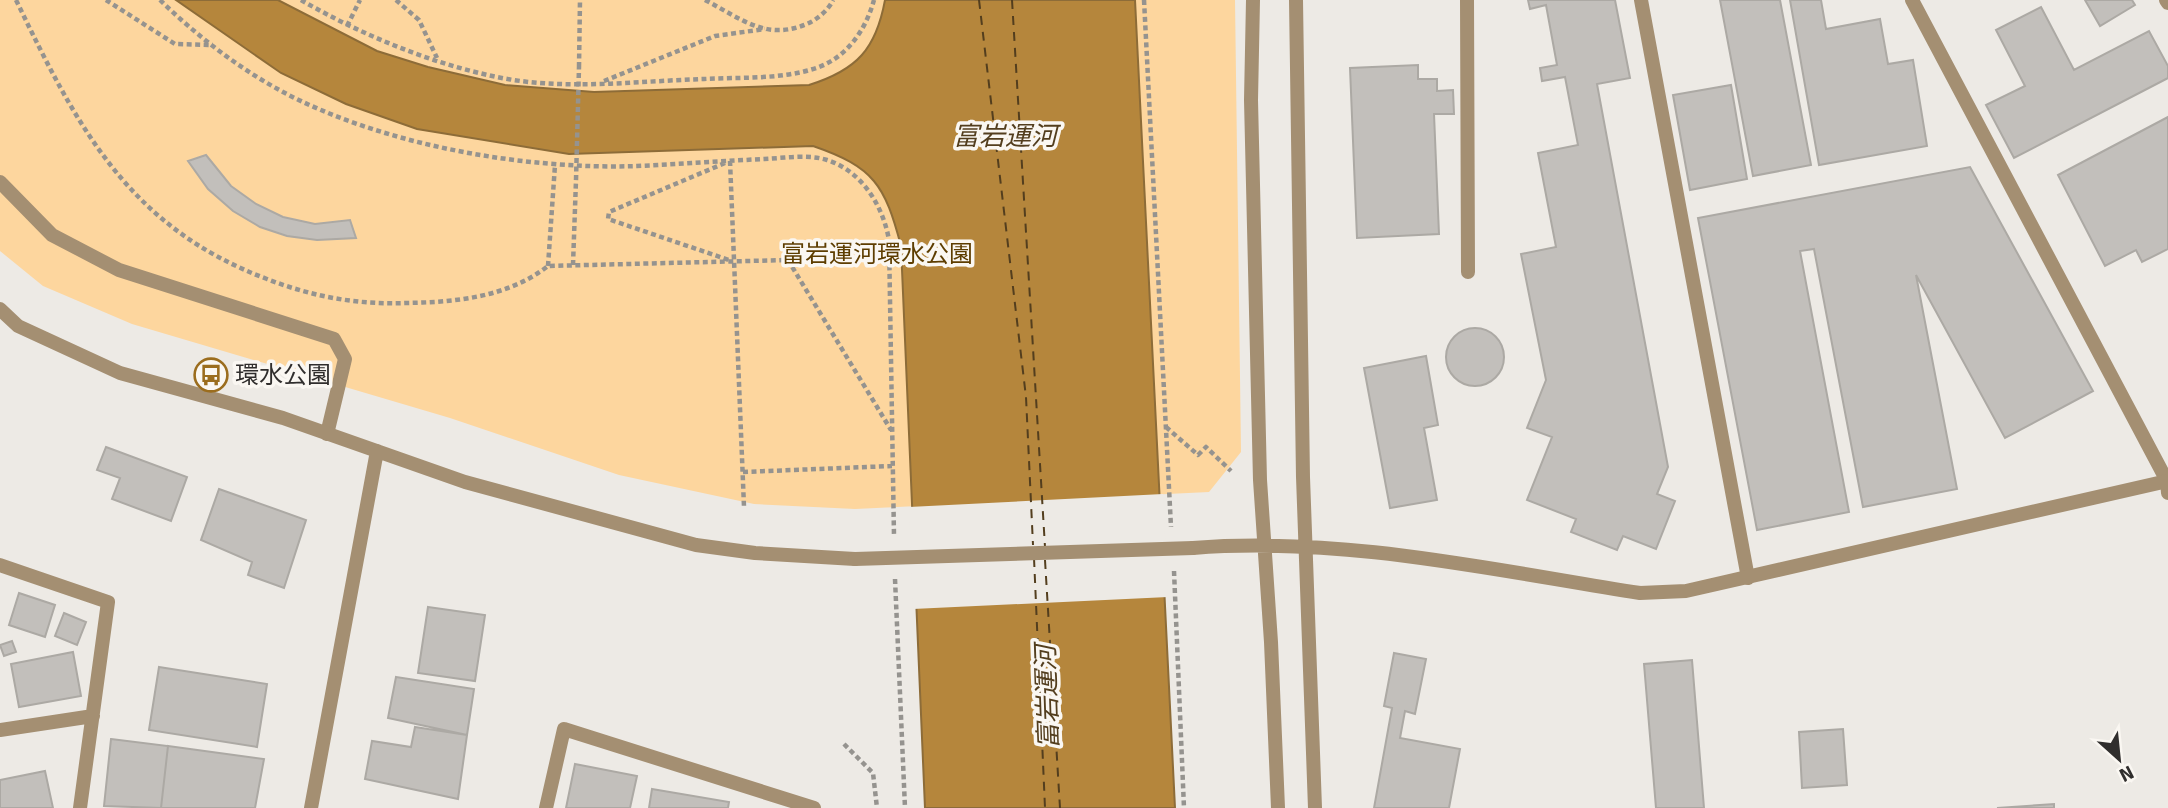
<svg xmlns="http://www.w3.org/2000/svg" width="2168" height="808" font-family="Signika,'Noto Sans JP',sans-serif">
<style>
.green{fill:#fdd69e}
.water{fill:#b5863c;stroke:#8d6c38;stroke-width:2}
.pier{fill:#edeae5}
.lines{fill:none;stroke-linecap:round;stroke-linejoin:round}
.ferry{stroke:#533e1e;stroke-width:2;stroke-dasharray:9 7;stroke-linecap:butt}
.building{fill:#c2bfbb;stroke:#aca9a4;stroke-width:2}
.path{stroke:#95938f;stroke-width:4.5;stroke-dasharray:5 3.5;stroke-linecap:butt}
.service{stroke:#a48f72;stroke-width:14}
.minor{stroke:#a48f72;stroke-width:14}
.tertiary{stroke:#a48f72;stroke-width:14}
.path-bridge{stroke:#95938f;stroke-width:4.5;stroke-dasharray:5 3.5;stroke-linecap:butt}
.tertiary-bridge{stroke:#a48f72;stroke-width:14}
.labels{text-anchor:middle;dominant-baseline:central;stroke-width:7;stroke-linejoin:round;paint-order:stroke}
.park-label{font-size:24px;fill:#5d3d00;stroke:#faf7f2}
.poi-label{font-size:24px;fill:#302e2d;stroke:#faf7f2;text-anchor:start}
.water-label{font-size:26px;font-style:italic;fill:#533e1e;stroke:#faf7f2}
</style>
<rect width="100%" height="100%" fill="#edeae5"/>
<path class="green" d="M0 0H1235L1241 452 1209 492 855 509 754 504 619 475 450 418 132 324 43 286 0 251Z"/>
<path class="water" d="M176 0H278L377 51 428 67 505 85 594 92 809 85C857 70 876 49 885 0H1135L1175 808H925L901 246C885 185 874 167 813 146L569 154 417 129 346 104 281 73Z"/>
<path class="pier" d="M1163 494 1168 597 913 609 909 507Z"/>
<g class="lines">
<path class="ferry" d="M979 0 1026 397 1033 545
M1012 0 1045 547
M1034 558 1045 808
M1045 560 1060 808"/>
</g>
<path class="building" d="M1528 0H1615L1630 78 1597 84 1668 467 1657 494 1675 501 1656 549 1623 536 1617 550 1571 532 1576 519 1527 500 1552 437 1527 428 1546 380 1521 254 1556 247 1538 153 1578 145 1565 77 1542 81 1540 68 1557 65 1546 5 1530 9Z
M1720 0H1780L1811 165 1753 176Z
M1790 0H1821L1826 29 1880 19 1888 64 1913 60 1927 146 1819 165Z
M2085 0H2132L2135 5 2100 26Z
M2041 7 2074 70 2149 31 2168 66V78L2014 158 1986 105 2025 86 1996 30Z
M1418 65V79H1437V91L1453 90 1454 114H1434L1439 234 1357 238 1350 68Z
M1731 85 1747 179 1690 190 1673 95Z
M2168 117V249L2142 262 2136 250 2105 266 2058 175Z
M206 155 231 186 256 204 283 217 315 224 350 220 356 238 317 240 287 236 260 227 233 211 208 189 188 161Z
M1970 167 2093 391 2005 438 1916 275 1957 489 1863 507 1814 249 1800 251 1849 512 1757 530 1698 218Z
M1446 357a29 29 0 1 1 58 0a29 29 0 1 1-58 0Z
M1426 356 1438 425 1424 428 1437 500 1390 508 1364 368Z
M106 447 187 477 171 521 112 499 120 478 97 470Z
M219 489 306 520 284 588 248 575 252 562 201 540Z
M19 593 55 605 45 637 9 625Z
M428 607 485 615 475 681 418 673Z
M64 613 86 622 77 645 55 636Z
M12 641 16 652 4 656 0 645Z
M73 652 81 696 19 707 11 664Z
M1394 653 1426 659 1415 714 1405 711 1400 738 1460 749 1449 808H1374L1392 708 1384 706Z
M1692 660 1704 808H1656L1644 664Z
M159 667 267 684 257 747 149 730Z
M396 677 474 689 467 735 388 718Z
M415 727 467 735 458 799 365 779 372 741 411 747Z
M1843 729 1847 785 1802 788 1799 732Z
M111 739 168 746 161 808 104 806Z
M168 746 264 759 255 808H161Z
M575 764 637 776 630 808H566Z
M45 771 53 808H0V780Z
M652 789 729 802 728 808H649Z
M2054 804V808H1997Z"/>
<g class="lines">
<path class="path" d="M16 0C77 126 128 227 267 279 313 297 359 305 407 303 457 302 508 297 548 266L788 260 891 430
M106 0 175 44 213 45
M160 0C196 35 238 68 283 92 383 145 524 170 637 166 680 164 722 161 764 159 785 158 808 154 827 160 862 171 883 206 889 240L894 536
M301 0C360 34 429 63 497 77 563 91 637 81 704 79 741 77 783 80 819 67 848 56 866 29 874 0
M396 0 419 20 437 58
M705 0C742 19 767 42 809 23 818 19 829 9 833 0
M1144 0 1171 527
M347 26 360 0
M579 67 580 0
M604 81 715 36 765 29
M730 161 744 507
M725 163 609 212 608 219 729 260
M573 265 576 180
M548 266 555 165
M1166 427 1198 455 1206 447 1231 471
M743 472 892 466
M1174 571 1184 808
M895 579 905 808
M844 744 873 773 877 808"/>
<path class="service" d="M1467 0 1468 272
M1641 0 1748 578
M0 182 52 235 119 270 334 339 345 359 327 434"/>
<path class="minor" d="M1912 0 2167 481 2168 493
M2166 0 2168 3
M0 565 108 602 80 808
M0 730 93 716
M546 808 564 729 814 808"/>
<path class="tertiary" d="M1253 0 1251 100 1260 480 1271 642 1278 808
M1296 0 1303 477 1315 808
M0 309 18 326 120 373 283 418 465 482 696 545 755 553 855 559
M1193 548C1343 536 1492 570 1640 593L1686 591 2167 481
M311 808 377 451"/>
<path class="path-bridge" d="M576 180 579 67"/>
<path class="tertiary-bridge" d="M855 559 1193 548"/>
</g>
<defs>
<symbol id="bus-ring" viewBox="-11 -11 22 22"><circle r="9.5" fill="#faf7f2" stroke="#9b6d1e" stroke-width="1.5"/><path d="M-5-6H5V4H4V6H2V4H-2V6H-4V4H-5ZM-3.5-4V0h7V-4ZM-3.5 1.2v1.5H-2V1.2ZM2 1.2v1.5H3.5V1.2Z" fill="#9b6d1e"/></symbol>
</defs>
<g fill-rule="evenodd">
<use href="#bus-ring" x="192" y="356" width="38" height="38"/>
</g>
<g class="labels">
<g class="park-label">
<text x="877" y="254">富岩運河環水公園</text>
</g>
<g class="poi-label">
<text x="235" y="375">環水公園</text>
</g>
<g class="water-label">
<text x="1005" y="137">富岩運河</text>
<text transform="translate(1048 697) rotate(-92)">富岩運河</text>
</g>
</g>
<g transform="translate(2119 759) rotate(153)" stroke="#faf7f2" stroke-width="5" paint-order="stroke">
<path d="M0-5L12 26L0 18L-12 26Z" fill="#302e2d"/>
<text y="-10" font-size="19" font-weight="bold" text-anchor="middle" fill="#302e2d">N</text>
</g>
</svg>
